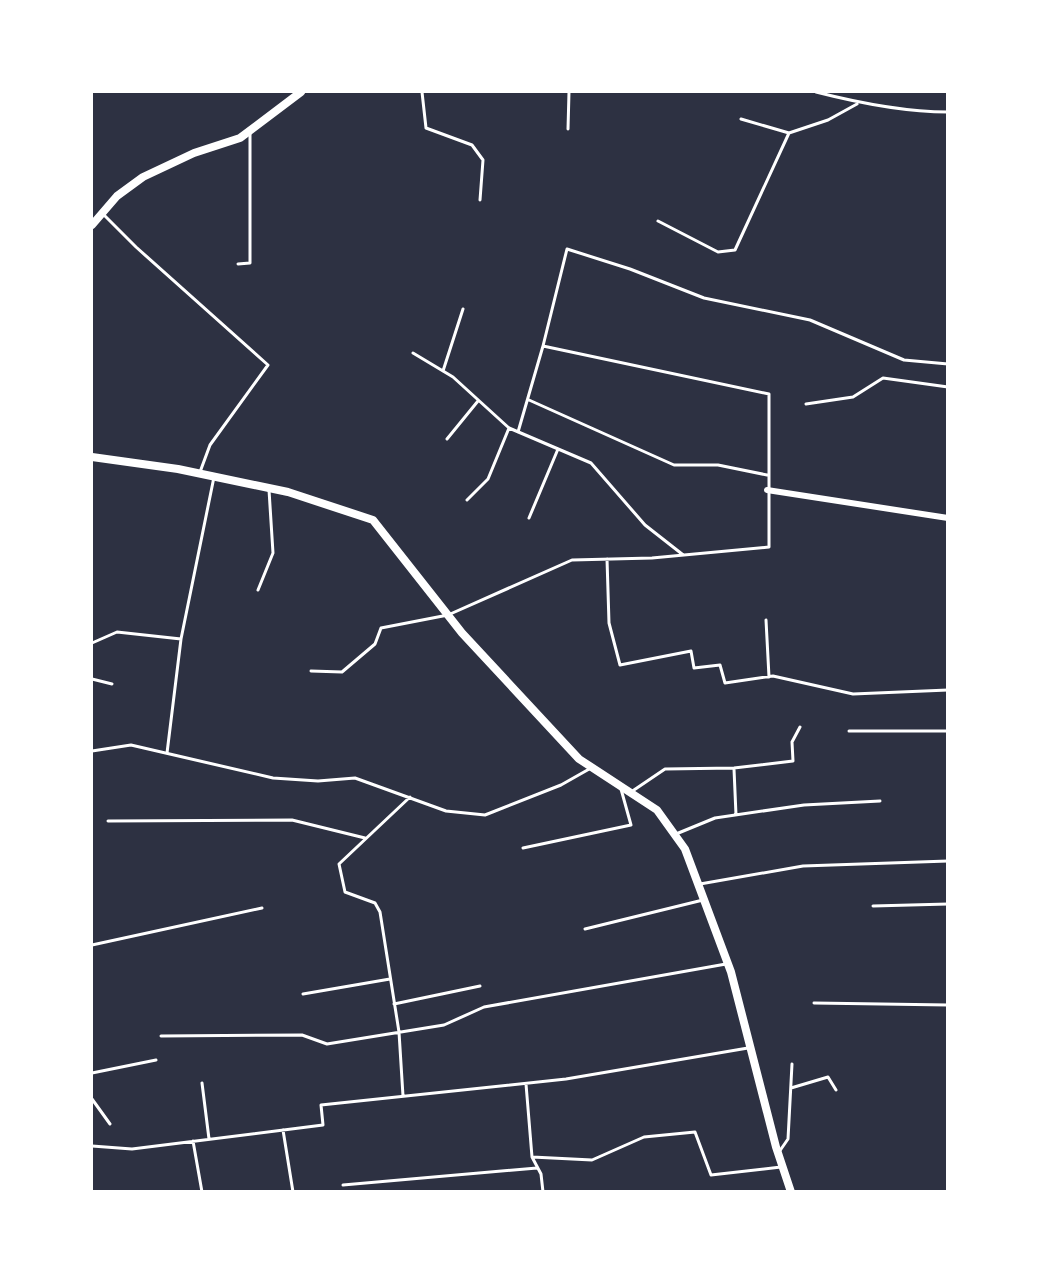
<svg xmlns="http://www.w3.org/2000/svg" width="1039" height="1283" font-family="'Fira Sans Condensed',sans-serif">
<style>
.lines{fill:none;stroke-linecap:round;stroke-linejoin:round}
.service{stroke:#fff;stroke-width:3}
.minor{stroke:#fff;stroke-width:6}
.tertiary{stroke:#fff;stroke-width:8}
.secondary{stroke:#fff;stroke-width:8}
</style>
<rect width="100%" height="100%" fill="#2d3142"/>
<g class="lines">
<path class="service" d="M422 92 426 128 472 145 483 160 480 200
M816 92C859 103 903 112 948 112
M741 119 789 133 828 120 857 104
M568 129 569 92
M104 215 136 247 268 365 210 445 200 472
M658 221 718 252 735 250 789 133
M238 264 250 263V134
M413 353 453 377 509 428 591 463 645 525 682 554
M443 371 463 309
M529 400 674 465H718L767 475
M806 404 853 397 883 378 948 387
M518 432 543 346
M447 439 478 401
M467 500 488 479 509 428
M529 518 558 449
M607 559 609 623 620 665 691 651 694 668 720 665 725 683 773 676 853 694 948 690
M258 590 273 553 269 490
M766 620 769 677
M92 643 117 632 181 639
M311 671 342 672 375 644 381 628 448 615 572 560 652 558 769 547V394L543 346 567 249 630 269 704 298 810 320 904 360 948 364
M92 679 112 684
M849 731H948
M92 751 131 745 273 778 318 781 355 778 446 811 485 815 561 785 591 768
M167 753 181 639 214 477
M734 769 736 815
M631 792 665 769 734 768 793 761 792 742 800 727
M108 821 292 820 365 838
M676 834 715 818 804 805 880 801
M523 848 631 825 621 789
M700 884 803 866 948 861
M873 906 948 904
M585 929 703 900
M92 945 262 908
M303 994 390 979
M814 1003 948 1005
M394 1004 480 986
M161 1036 302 1035 327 1044 444 1025 484 1007 726 964
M92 1073 156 1060
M202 1083 209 1139
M526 1084 532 1157 541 1174 543 1192
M791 1088 828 1077 836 1090
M403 1096 399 1032 380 912 375 903 345 892 339 864 410 797
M92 1099 110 1124
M283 1130 293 1192
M193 1141 202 1192
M92 1146 132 1149 323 1125 321 1105 566 1079 748 1048
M779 1152 788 1139 792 1064
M532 1157 592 1160 644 1137 695 1132 711 1175 781 1167
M343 1185 537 1168"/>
<path class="minor" d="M767 490 948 518"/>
<path class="tertiary" d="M92 457 178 469 288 492 373 520 462 633 579 759 657 810 685 849 731 972 776 1147 791 1192"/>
<path class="secondary" d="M92 225 117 196 143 177 194 153 240 138 301 92"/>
</g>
<rect width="1039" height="1283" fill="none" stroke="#ffffff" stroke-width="186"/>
</svg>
